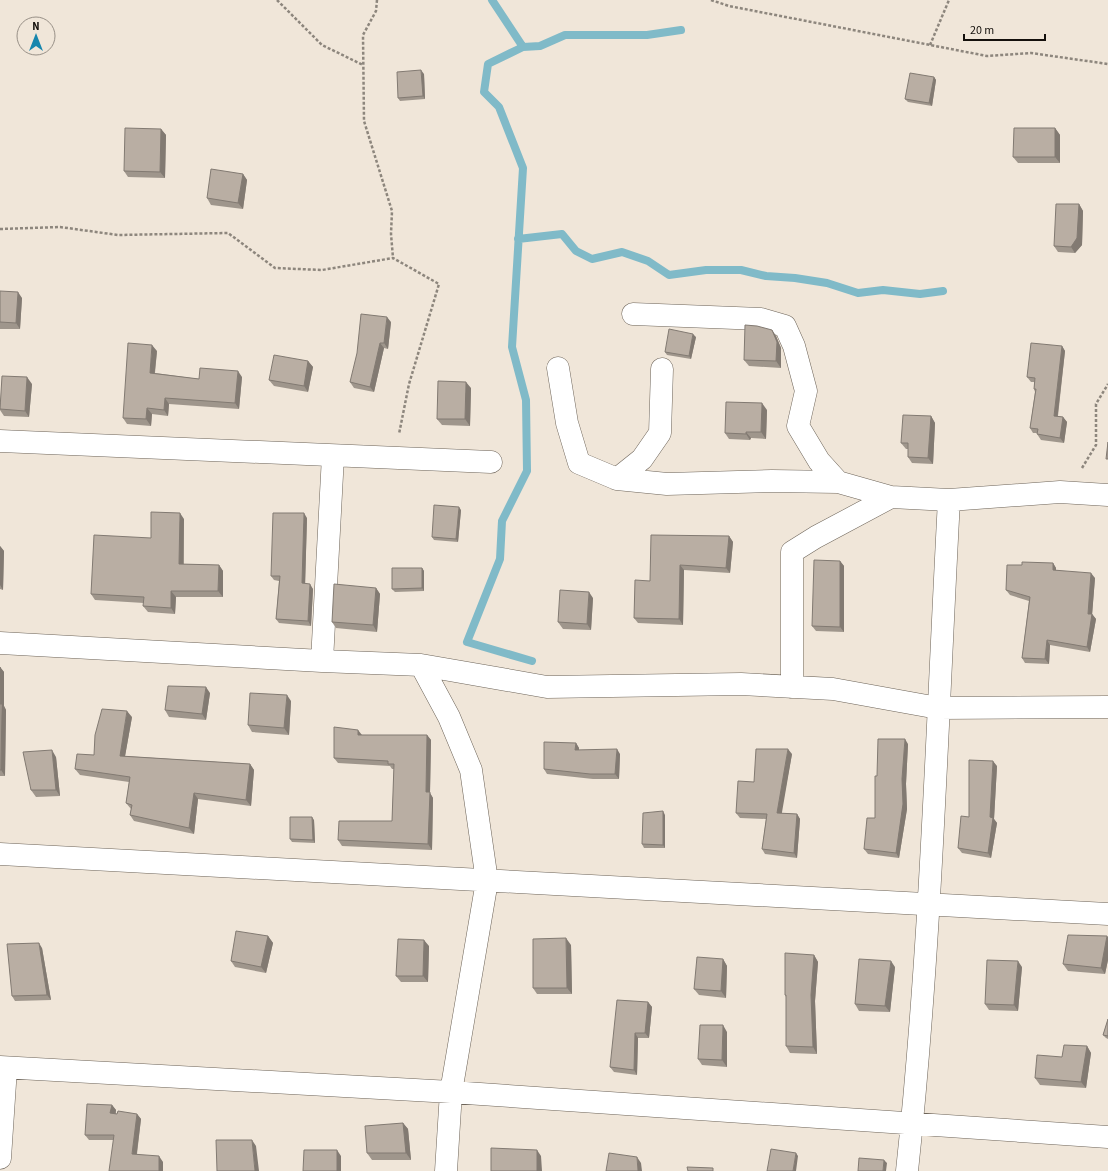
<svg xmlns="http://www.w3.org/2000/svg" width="1108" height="1171" font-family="'Source Sans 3',sans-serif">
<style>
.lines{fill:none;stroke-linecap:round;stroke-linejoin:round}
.stream{stroke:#80bac8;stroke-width:8}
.street-casing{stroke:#6d6459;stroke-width:23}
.path{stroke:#8d867d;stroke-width:2.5;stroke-dasharray:3 2;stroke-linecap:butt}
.street{stroke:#fff;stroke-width:22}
.wall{fill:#9f968c}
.shaded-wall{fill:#827a72}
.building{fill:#b9aea3;stroke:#827a72}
</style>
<rect width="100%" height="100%" fill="#f0e6d9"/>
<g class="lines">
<path class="stream" d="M492 0 523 47 488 64 484 92 499 107 523 168 512 347 526 400 527 471 502 521 500 559 467 642 532 661
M523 47 540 46 565 35H647L681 30
M518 239 562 234 576 251 592 259 622 252 648 261 669 275 706 270H741L766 276 795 278 827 283 858 293 883 290 920 294 943 291"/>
<defs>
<path id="street" d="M633 314 761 319 785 326 794 346 806 391 798 426 819 461 838 482
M558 368 567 423 579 463 617 479 667 484 772 481 838 482 891 497
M0 441 491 462
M617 479 642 459 660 433 662 369
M0 643 322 661 421 665 547 687 741 684 833 689 938 708 1108 707
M322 661 333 456
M421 665 449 717 471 770 487 881 451 1092 446 1171
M792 687V552L816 537 891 497 949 500 1060 492 1108 495
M0 854 1108 914
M0 1067 451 1092 1108 1137
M0 1158 6 1068
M907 1171C931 948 937 723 949 500"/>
</defs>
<use href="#street" class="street-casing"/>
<path class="path" d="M277 0 322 45 363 65
M377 0 376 11 363 35 364 121 392 211 391 234 393 258
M711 0 729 6 987 56 1031 53 1108 64
M930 45 949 0
M0 229 60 227 118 235 228 233 275 268 322 270 393 258 439 284 409 384 399 434
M1082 468 1096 445V404L1108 384"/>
<use href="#street" class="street"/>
</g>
<path class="wall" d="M424 74 425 99 400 101 398 98Z
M934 77 936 80 932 106 908 102 905 99Z
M1055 128 1060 135V163H1018L1013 157Z
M161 129 166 135 165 178 128 177 124 171Z
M243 174 247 180 243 209 211 205 207 198Z
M1079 204 1083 211 1082 245 1075 253 1058 252 1054 246Z
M0 291 22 298 20 329H0Z
M391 322 388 349 384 348 374 392 354 388 350 382Z
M772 330 776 336 781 348V368L749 366 744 360Z
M696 337 691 359 667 355 665 352Z
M1062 346 1065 351 1058 416 1063 417 1067 422 1064 443 1041 440 1037 434V433H1033L1030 428 1035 392 1034 389V382H1031L1027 377Z
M157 351 155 373 199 379 242 377 239 409 169 404 168 416 152 414 151 426 127 424 123 418Z
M308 361 313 367 308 392 274 386 269 380Z
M32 384 29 417 4 416 0 410V403Z
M471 388 470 426 442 425 437 419Z
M767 410 766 439 751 438 750 440 729 439 725 433Z
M931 416 935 423 933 464 912 463 908 457V449H906L901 443Z
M461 510 458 542 434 540 432 537Z
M307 518 305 584 313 589 311 626 279 623 276 619 279 581 274 580 271 576Z
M184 519V564L219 565 223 571V597H176L175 614 148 612 143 606 144 603 95 600 91 594 151 538Z
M729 536 733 542 730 573 684 570 683 625 638 623 634 618 650 581Z
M0 546 4 551 3 590 0 589Z
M840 561 844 566V632L816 631 812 626Z
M1053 563 1056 568V570L1095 578 1092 614 1096 619 1090 652 1050 645 1049 664 1025 663 1022 658 1029 601 1010 595 1006 590 1022 565Z
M422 568 424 571V591L395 592 392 589Z
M376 588 380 594 377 632 336 628 332 622Z
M593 598 591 630 563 629 558 622Z
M0 667 4 672V706L6 710 5 776H0Z
M210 693 206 720 169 717 165 710Z
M291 701 289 735 252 732 248 725Z
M132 717 125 756 250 764 254 770 251 806 198 799 194 834 134 821 130 815 131 809 126 803 129 782 80 775 75 769 94 755Z
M362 735H427L431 740 430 793 433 798 432 850 342 846 338 840 392 821 394 769H392L390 766 338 763 334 758Z
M576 743 579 748V750L620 754 619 779H593L547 774 544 769Z
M908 744 906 784 907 809 899 858 868 854 864 849 875 818 877 776Z
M792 754 781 813 797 814 800 819 797 858 765 854 762 849 766 819 740 818 736 813 754 782Z
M56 757 60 796 36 797 31 790Z
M997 766 994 819 997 823 991 858 962 853 958 848 969 817Z
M665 815V848H644L642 844Z
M314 820 315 843 292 842 290 839Z
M268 936 273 943 266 973 235 967 231 961Z
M1108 937V960L1105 974 1068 971 1063 964Z
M571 945 572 994H537L533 988Z
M429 946 428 982H401L396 976Z
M42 948 51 1000 15 1001 12 996Z
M814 955 818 962 815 1001 817 1054 790 1053 786 1046V997L785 995Z
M723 959 727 966 726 998 699 995 694 989Z
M895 967 890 1012 859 1011 855 1004Z
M1022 967 1018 1011 989 1010 985 1004Z
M648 1002 652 1007 649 1038H638L637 1075 614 1072 610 1067Z
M1108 1019V1039L1106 1038 1103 1035Z
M727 1032V1067L702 1065 698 1059Z
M1087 1046 1091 1053 1086 1088 1040 1085 1035 1078 1062 1057Z
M112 1105 116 1110V1114H137L141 1119 137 1154 163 1162V1171L113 1140H89L85 1135Z
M403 1123 408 1129 411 1160H372L367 1153Z"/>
<path class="shaded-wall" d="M421 70 424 74 425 99 423 96Z
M934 77 936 80 932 106 929 103Z
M1055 128 1060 135V163L1055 157Z
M161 129 166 135 165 178 160 172Z
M243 174 247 180 243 209 238 203Z
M1079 204 1083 211 1082 245 1075 253 1071 247Z
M18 292 22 298 20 329 16 323Z
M387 317 391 322 388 349 384 343Z
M772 330 776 336 781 348V368L776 361Z
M693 334 696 337 691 359 689 356Z
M380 343 384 348 374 392 370 387Z
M152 345 157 351 154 379 150 373Z
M1062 346 1065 351 1057 421 1054 416Z
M308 361 313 367 308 392 304 386Z
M238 371 242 377 239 409 235 403Z
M27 377 32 384 29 417 25 411Z
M466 382 471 388 470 426 465 419Z
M165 398 169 404 168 416 164 410Z
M762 403 767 410 766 439 761 432Z
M147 408 152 414 151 426 146 419Z
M931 416 935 423 933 464 928 458Z
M1063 417 1067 422 1064 443 1060 438Z
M746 432 751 438 750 440 746 434Z
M459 507 461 510 458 542 456 539Z
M180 513 184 519 183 570 179 564Z
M304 513 307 518 305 588 302 583Z
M729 536 733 542 730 573 726 568Z
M0 546 4 551 3 590 0 585Z
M840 561 844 566V632L840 627Z
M1053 563 1056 568V575L1053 570Z
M219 565 223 571V597L218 591Z
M680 565 684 570 683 625 679 619Z
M422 568 424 571V591L422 588Z
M1091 573 1095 578 1092 616V614L1096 619 1090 652 1087 647 1088 614Z
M310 584 313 589 311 626 308 621Z
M376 588 380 594 377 632 373 625Z
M171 591 176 597 175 614 171 608Z
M589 592 593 598 591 630 587 624Z
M1047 640 1050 645 1049 664 1045 659Z
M0 667 4 672V706L6 710 5 776 1 770Z
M206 687 210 693 206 720 202 714Z
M287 695 291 701 289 735 284 728Z
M127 711 132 717 124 762 120 756Z
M358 730 362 735H358Z
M427 735 431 740 430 793 433 798 432 850 428 844 426 792Z
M905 739 908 744 906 784 907 809 899 858 896 853 902 779Z
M576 743 579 748V755L575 750Z
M617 749 620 754 619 779 615 774Z
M788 749 792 754 781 818 777 813Z
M52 750 56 757 60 796 56 790Z
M993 761 997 766 994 819 997 823 991 858 988 853Z
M250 764 254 770 251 806 246 800Z
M194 793 198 799 194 834 189 828Z
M663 811 665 815V848L663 845Z
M797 814 800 819 797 858 794 853Z
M312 817 314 820 315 843 313 840Z
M268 936 273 943 266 973 261 967Z
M1107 936 1108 937V960L1105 974 1101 968Z
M566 938 571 945 572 994 567 988Z
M424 940 429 946 428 982 423 976Z
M39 943 42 948 51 1000 47 995Z
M814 955 818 962 815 1001 817 1054 813 1047 811 995Z
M723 959 727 966 726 998 721 991Z
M891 961 895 967 890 1012 885 1006Z
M1018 961 1022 967 1018 1011 1014 1005Z
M648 1002 652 1007 649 1038 645 1033Z
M723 1025 727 1032V1067L722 1060Z
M635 1033 638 1038 637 1075 634 1070Z
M1087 1046 1091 1053 1086 1088 1081 1082Z
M112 1105 116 1110 114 1119 110 1113Z
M137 1114 141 1119 136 1159 132 1154Z
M403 1123 408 1129 411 1160 406 1153Z
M252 1140 256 1146 259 1171H255Z
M337 1150 341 1156V1171H337Z
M537 1150 541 1156 542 1171H537Z
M796 1153 798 1156 796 1171H793Z
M159 1156 163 1162V1171H159Z
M637 1157 641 1163 642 1171H638Z
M884 1160 887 1163 886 1171H883Z"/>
<path class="building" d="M421 70 423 96 398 98 397 72Z
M910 73 934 77 929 103 905 99Z
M125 128 161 129 160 172 124 171Z
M1014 128H1055V157H1013Z
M211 169 243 174 238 203 207 198Z
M1056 204H1079L1077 238 1071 247 1054 246Z
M0 291 18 292 16 323 0 322Z
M361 314 387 317 384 343H380L370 387 350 382 357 353Z
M745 325 757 326 772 330 777 342 776 361 744 360Z
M669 329 693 334 689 356 665 352Z
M128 343 152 345 150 373 199 379 200 368 238 371 235 403 165 398 164 410 147 408 146 419 123 418Z
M1031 343 1062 346 1054 416 1063 417 1060 438 1037 434 1038 429 1030 428 1036 389H1034L1035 378 1027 377Z
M274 355 308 361 304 386 269 380Z
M2 376 27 377 25 411 0 409Z
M438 381 466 382 465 419H437Z
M726 402 762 403 761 432H746V434L725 433Z
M903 415 931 416 928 458 908 457V443H901Z
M1108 442V459H1106Z
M434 505 459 507 456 539 432 537Z
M151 512 180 513 179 564 219 565 218 591H171V608L143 606 144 597 91 594 94 535 151 538Z
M273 513H304L302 583 310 584 308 621 276 619 280 576H271Z
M651 535 729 536 726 568 680 565 679 619 634 618 635 580 650 581Z
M814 560 840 561V627L812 626Z
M1022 562 1053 563V570L1091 573 1088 614H1092L1087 647 1047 640 1045 659 1022 658 1030 597 1006 590 1007 565H1022Z
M392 568H422V588L392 589Z
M334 584 376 588 373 625 332 622Z
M560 590 589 592 587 624 558 622Z
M0 667V704H2L1 770H0Z
M168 686 206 687 202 714 165 710Z
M250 693 287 695 284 728 248 725Z
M102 709 127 711 120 756 250 764 246 800 194 793 189 828 130 815 132 805 126 803 130 777 75 769 77 754 94 755 95 735Z
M334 727 358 730V735H427L426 792H430L428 844 338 840 339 821H392L394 764H388V761L334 758Z
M878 739H905L902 779 903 804 896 853 864 849 867 818H875V776H877Z
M544 742 576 743 575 750 617 749 615 774H590L544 769Z
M756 749H788L777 813 797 814 794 853 762 849 767 814 736 813 738 781 754 782Z
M52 750 56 790H31L23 752Z
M969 760 993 761 990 817 993 818 988 853 958 848 961 816 969 817Z
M663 811V845L642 844 643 813Z
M290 817H312L313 840 290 839Z
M236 931 268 936 261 967 231 961Z
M1068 935 1107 936 1101 968 1063 964Z
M566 938 567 988H533V939Z
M398 939 424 940 423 976H396Z
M39 943 47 995 12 996 7 944Z
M785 953 814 955 811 995 813 1047 786 1046V995H785Z
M697 957 723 959 721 991 694 989Z
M859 959 891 961 885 1006 855 1004Z
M987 960 1018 961 1014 1005 985 1004Z
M617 1000 648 1002 645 1033H635L634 1070 610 1067Z
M1108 1019V1036L1103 1035Z
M700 1025H723L722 1060 698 1059Z
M1064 1045 1087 1046 1081 1082 1035 1078 1037 1055 1062 1057Z
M87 1104 112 1105 110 1113 117 1114 118 1111 137 1114 132 1154 159 1156V1171H109L114 1135H85Z
M403 1123 406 1153H367L365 1126Z
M216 1140H252L255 1171H217Z
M491 1148 537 1150V1171H491Z
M771 1149 796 1153 793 1171H767Z
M304 1150H337V1171H303Z
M609 1153 637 1157 638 1171H606Z
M859 1158 884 1160 883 1171H858Z
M687 1167 713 1168V1171H688Z"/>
<g transform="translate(36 36)"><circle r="19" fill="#f0e6d9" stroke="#989087"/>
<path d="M0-3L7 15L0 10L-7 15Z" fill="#1786ad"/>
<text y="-6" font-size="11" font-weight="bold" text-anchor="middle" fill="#14100c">N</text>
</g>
<path d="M964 34v6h81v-6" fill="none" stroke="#14100c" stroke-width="2"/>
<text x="970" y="34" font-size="12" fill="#14100c" stroke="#f0e6d9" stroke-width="3" paint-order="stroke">20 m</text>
</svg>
